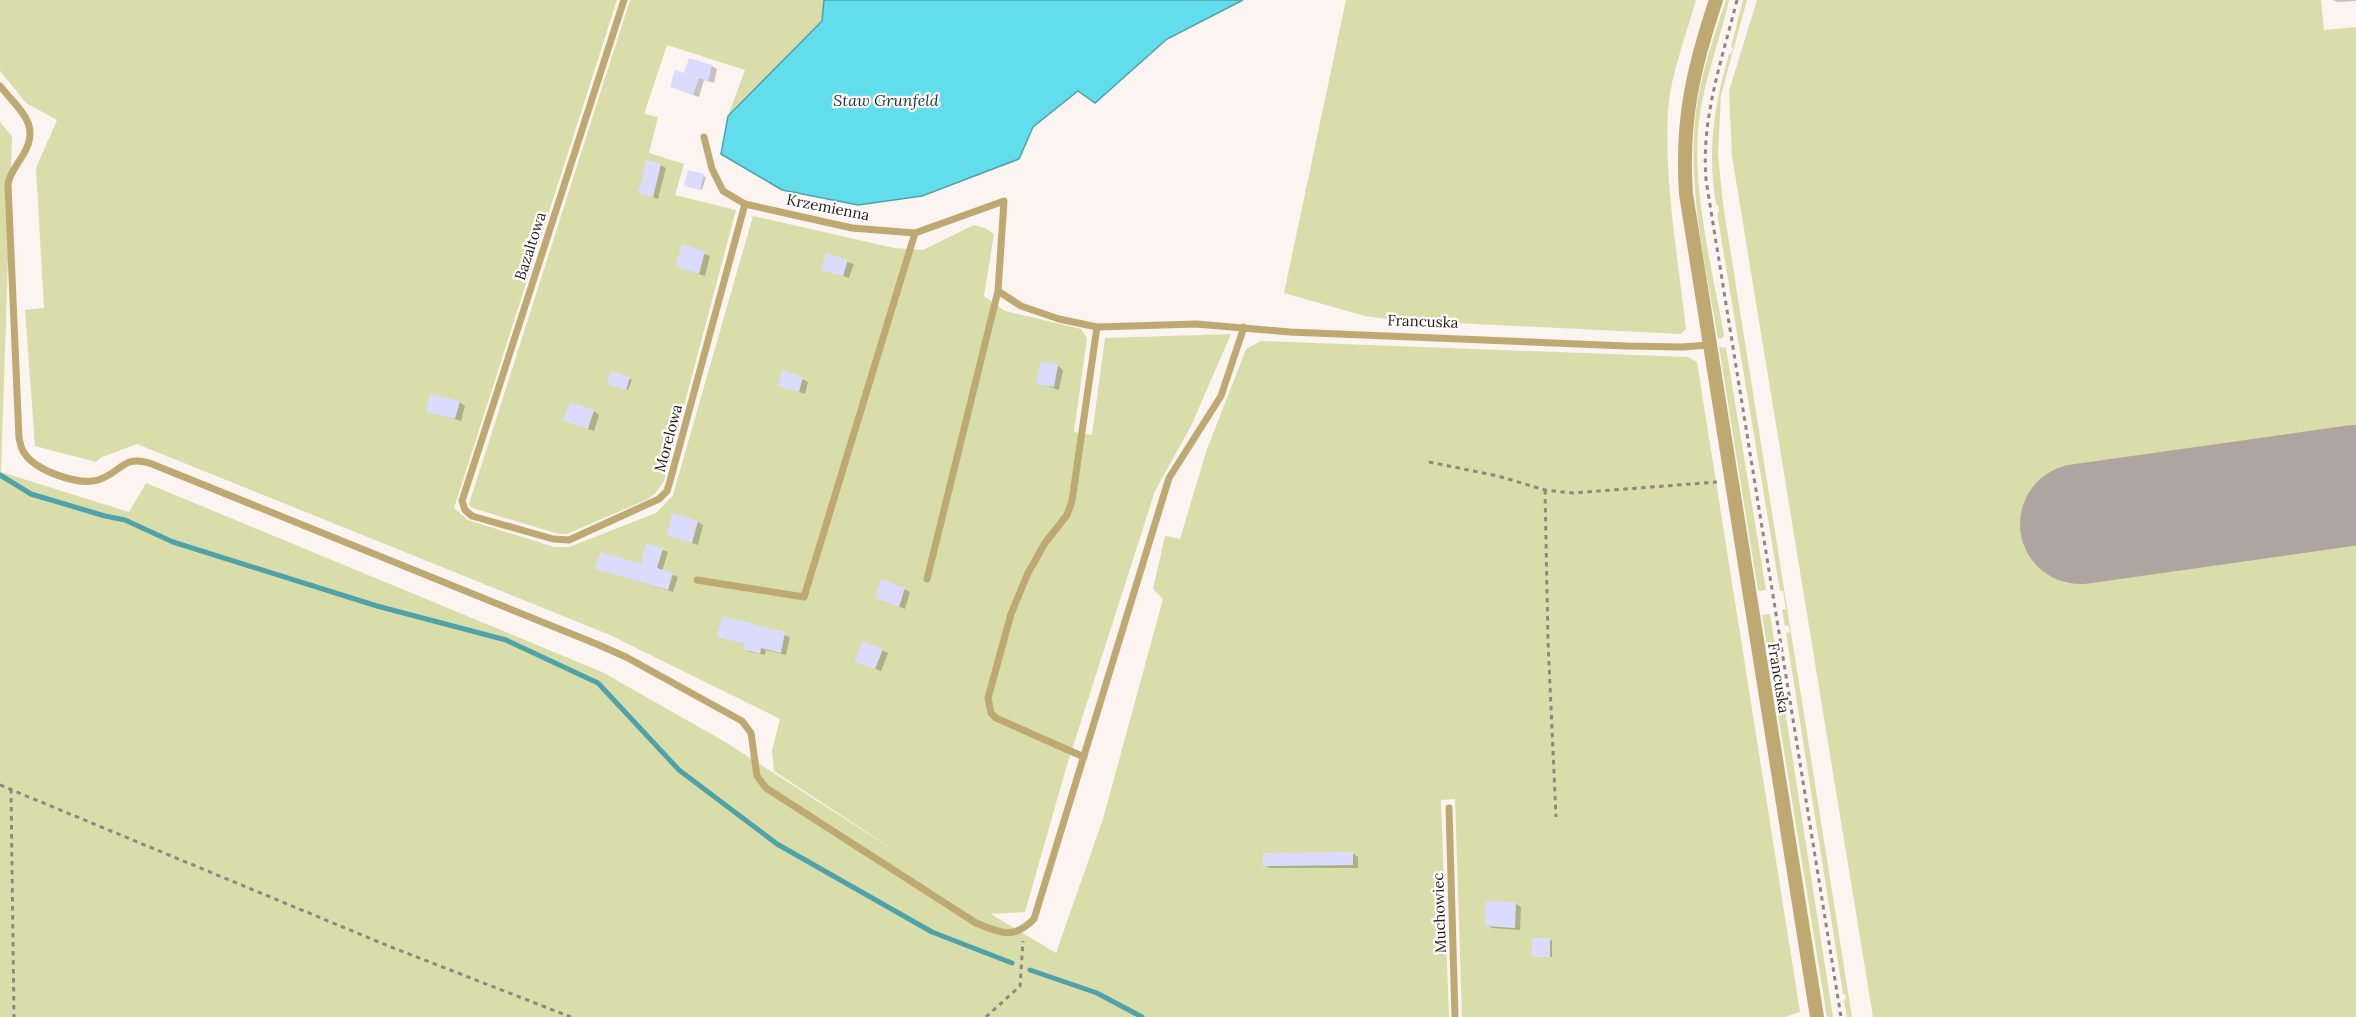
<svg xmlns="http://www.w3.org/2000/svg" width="2356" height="1017" font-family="Lora,serif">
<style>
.green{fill:#d9dda9}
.water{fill:#61ddeb;stroke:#4fa2aa;stroke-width:1.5}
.shadow{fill:#0003}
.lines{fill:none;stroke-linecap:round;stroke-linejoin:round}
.stream{stroke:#4fa2aa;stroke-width:5}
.runway{stroke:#aea5a0;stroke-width:120}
.building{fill:#dbdcfd}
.path{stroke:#8f8681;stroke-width:3;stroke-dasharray:4.5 4.5;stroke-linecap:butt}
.lane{stroke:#bda971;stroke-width:7}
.street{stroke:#bda971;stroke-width:14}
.labels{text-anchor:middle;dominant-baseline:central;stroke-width:4.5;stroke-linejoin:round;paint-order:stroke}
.street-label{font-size:15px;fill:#251a13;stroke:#fff}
.water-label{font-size:16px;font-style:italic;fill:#1e3437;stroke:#fff}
</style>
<rect width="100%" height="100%" fill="#fbf4f0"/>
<path class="green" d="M0 0H617L454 508 468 520 554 547H569L656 513 673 495 753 216 894 248 923 250 974 225 985 228 994 234 984 296 1005 311 1081 329 1087 338 1074 432 1092 435 1105 338 1231 334 1191 426 1155 491 1067 765 1025 912 991 914 1056 953 1103 819 1163 599 1153 589 1165 536 1180 539 1206 452 1246 349 1261 341 1688 357 1697 362 1800 1012 1785 1017H1462L1455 799 1441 800 1449 1017H0V122L12 136 1 472 129 512 146 483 602 672 727 743 909 860 774 771 772 751 780 719 610 635 137 444 102 457 96 462 35 446 25 310 44 308 36 168 57 120 26 103 0 71Z
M630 0H824L822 21 728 116 745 70 667 45 644 114 658 117 649 153 684 164 675 195 736 210 664 481 655 494 646 500 567 534H559L472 508 469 504Z
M1346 0H1696C1686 36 1671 73 1668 110 1664 179 1678 260 1686 329L1681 334 1395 320 1365 316 1284 293Z
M1726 0H1729C1720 40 1704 80 1699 121 1691 187 1712 268 1724 335L1723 338 1718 339C1705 264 1687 187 1696 111 1701 73 1714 36 1726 0Z
M1743 0H1747L1721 95 1718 154 1723 204 1852 1017H1847L1844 1000 1846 999 1845 994H1843L1786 633 1790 632 1789 626H1785L1782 610 1786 609 1783 591H1780L1717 213 1719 212 1718 205H1716C1707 149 1714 107 1729 54H1731L1733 48 1731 47Z
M1757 0H2321L2324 30 2356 27V1017H1873L1732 156 1729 91Z
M1719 347 1726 348 1766 590 1758 591Z
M1770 614 1833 1017H1827L1762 615Z"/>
<path class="water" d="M824 0H1243L1167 39 1095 103 1078 91 1033 127 1019 159 922 196 858 205 782 190 721 154 728 116 822 21Z"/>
<path class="shadow" d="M2333 0H2356V1L2337 2Z
M712 66 717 69 714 83 704 80 699 97 672 87 685 75Z
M660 165 666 168 658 199 639 192Z
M703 176 706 177 702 190 688 186Z
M683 246 710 256 705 276 677 267Z
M827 255 854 264 849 278 823 269Z
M1058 366 1063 370 1059 390 1038 383Z
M629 379 632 380 628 390 611 384Z
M802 379 808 382 805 394 779 385Z
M459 402 465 406 461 421 427 411Z
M594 411 599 415 594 431 565 421Z
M698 522 703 525 698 545 668 535Z
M647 545 668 552 662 571 678 577 673 592 597 568 642 566Z
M905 589 910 592 905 609 883 601Z
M723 617 790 637 786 655 766 650 765 655 750 652 745 649 746 645 718 636Z
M882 650 888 653 881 671 863 664Z
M1352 853 1358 857V868H1270L1264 865Z
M1516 904 1521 907 1520 930 1492 928 1486 925Z
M1550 940 1552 941V957L1533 956Z"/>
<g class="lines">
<path class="stream" d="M0 475 31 494 105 516 125 520 173 542 377 606 506 640 598 683 679 770 777 844 932 932 1012 963
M1030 970 1097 993 1142 1017"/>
<path class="runway" d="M2080 524 2356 485"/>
</g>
<path class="building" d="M689 58 712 65 708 81 699 78 693 95 670 87 675 70 684 73Z
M647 160 661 164 653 197 638 193Z
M688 170 704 174 700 190 684 186Z
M682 244 705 251 699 274 676 267Z
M826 253 848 260 843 276 821 270Z
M1041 361 1058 365 1054 387 1036 384Z
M782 370 803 377 799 392 778 386Z
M611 371 630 377 626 390 607 384Z
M430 394 460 401 455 419 426 412Z
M570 402 594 410 588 429 563 421Z
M672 513 698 521 692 543 667 536Z
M646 543 663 548 657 568 673 573 668 590 595 569 600 552 641 564Z
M881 579 905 588 899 607 875 598Z
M722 616 785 632 781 653 761 648 760 654 743 649 744 644 717 637Z
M862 641 883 649 875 669 855 662Z
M1353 852V865L1263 866V853Z
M1485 901 1516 902 1515 928 1485 926Z
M1532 938H1550V957H1532Z"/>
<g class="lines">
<path class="path" d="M1737 0C1722 60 1701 117 1706 180L1841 1017
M1429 462 1498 476 1545 490 1573 493 1717 482
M1545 490 1548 641 1556 817
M0 785 391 947 571 1017
M11 789 14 1017
M986 1017 1020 986 1023 941"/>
<path class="lane" d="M624 0 462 501 465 510 472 516 553 539 569 540 659 499 667 491 670 481 745 204
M0 86C19 110 42 124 23 155 17 165 10 173 8 184L19 438C20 442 21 448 23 451 33 470 78 486 98 480 123 472 122 454 152 464L599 645 626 657 742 721 751 733 757 776 766 788 976 923C1001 933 1013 940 1034 919L1169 478 1221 396 1244 327
M704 137 712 169 723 191 745 204 852 228 915 233 1004 201 998 291 1021 306 1059 319 1097 327 1196 324 1290 332 1626 346 1682 347 1709 345
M927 579 998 291
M697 580 804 597 915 233
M1084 757 996 718 991 713 988 698 1011 614 1028 573 1045 543 1067 515 1072 501 1097 327
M1449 808 1455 1017"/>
<path class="street" d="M1716 0C1693 69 1681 121 1686 194L1817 1017"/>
</g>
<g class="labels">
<g class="street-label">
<text transform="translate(828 207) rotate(11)">Krzemienna</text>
<text transform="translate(530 246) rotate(-72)">Bazaltowa</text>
<text transform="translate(1423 321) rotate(2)">Francuska</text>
<text transform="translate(668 438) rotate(-75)">Morelowa</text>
<text transform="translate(1779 678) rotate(81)">Francuska</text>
<text transform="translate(1439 913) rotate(-92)">Muchowiec</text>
</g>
<g class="water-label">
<text x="886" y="100">Staw Grunfeld</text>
</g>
</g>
</svg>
